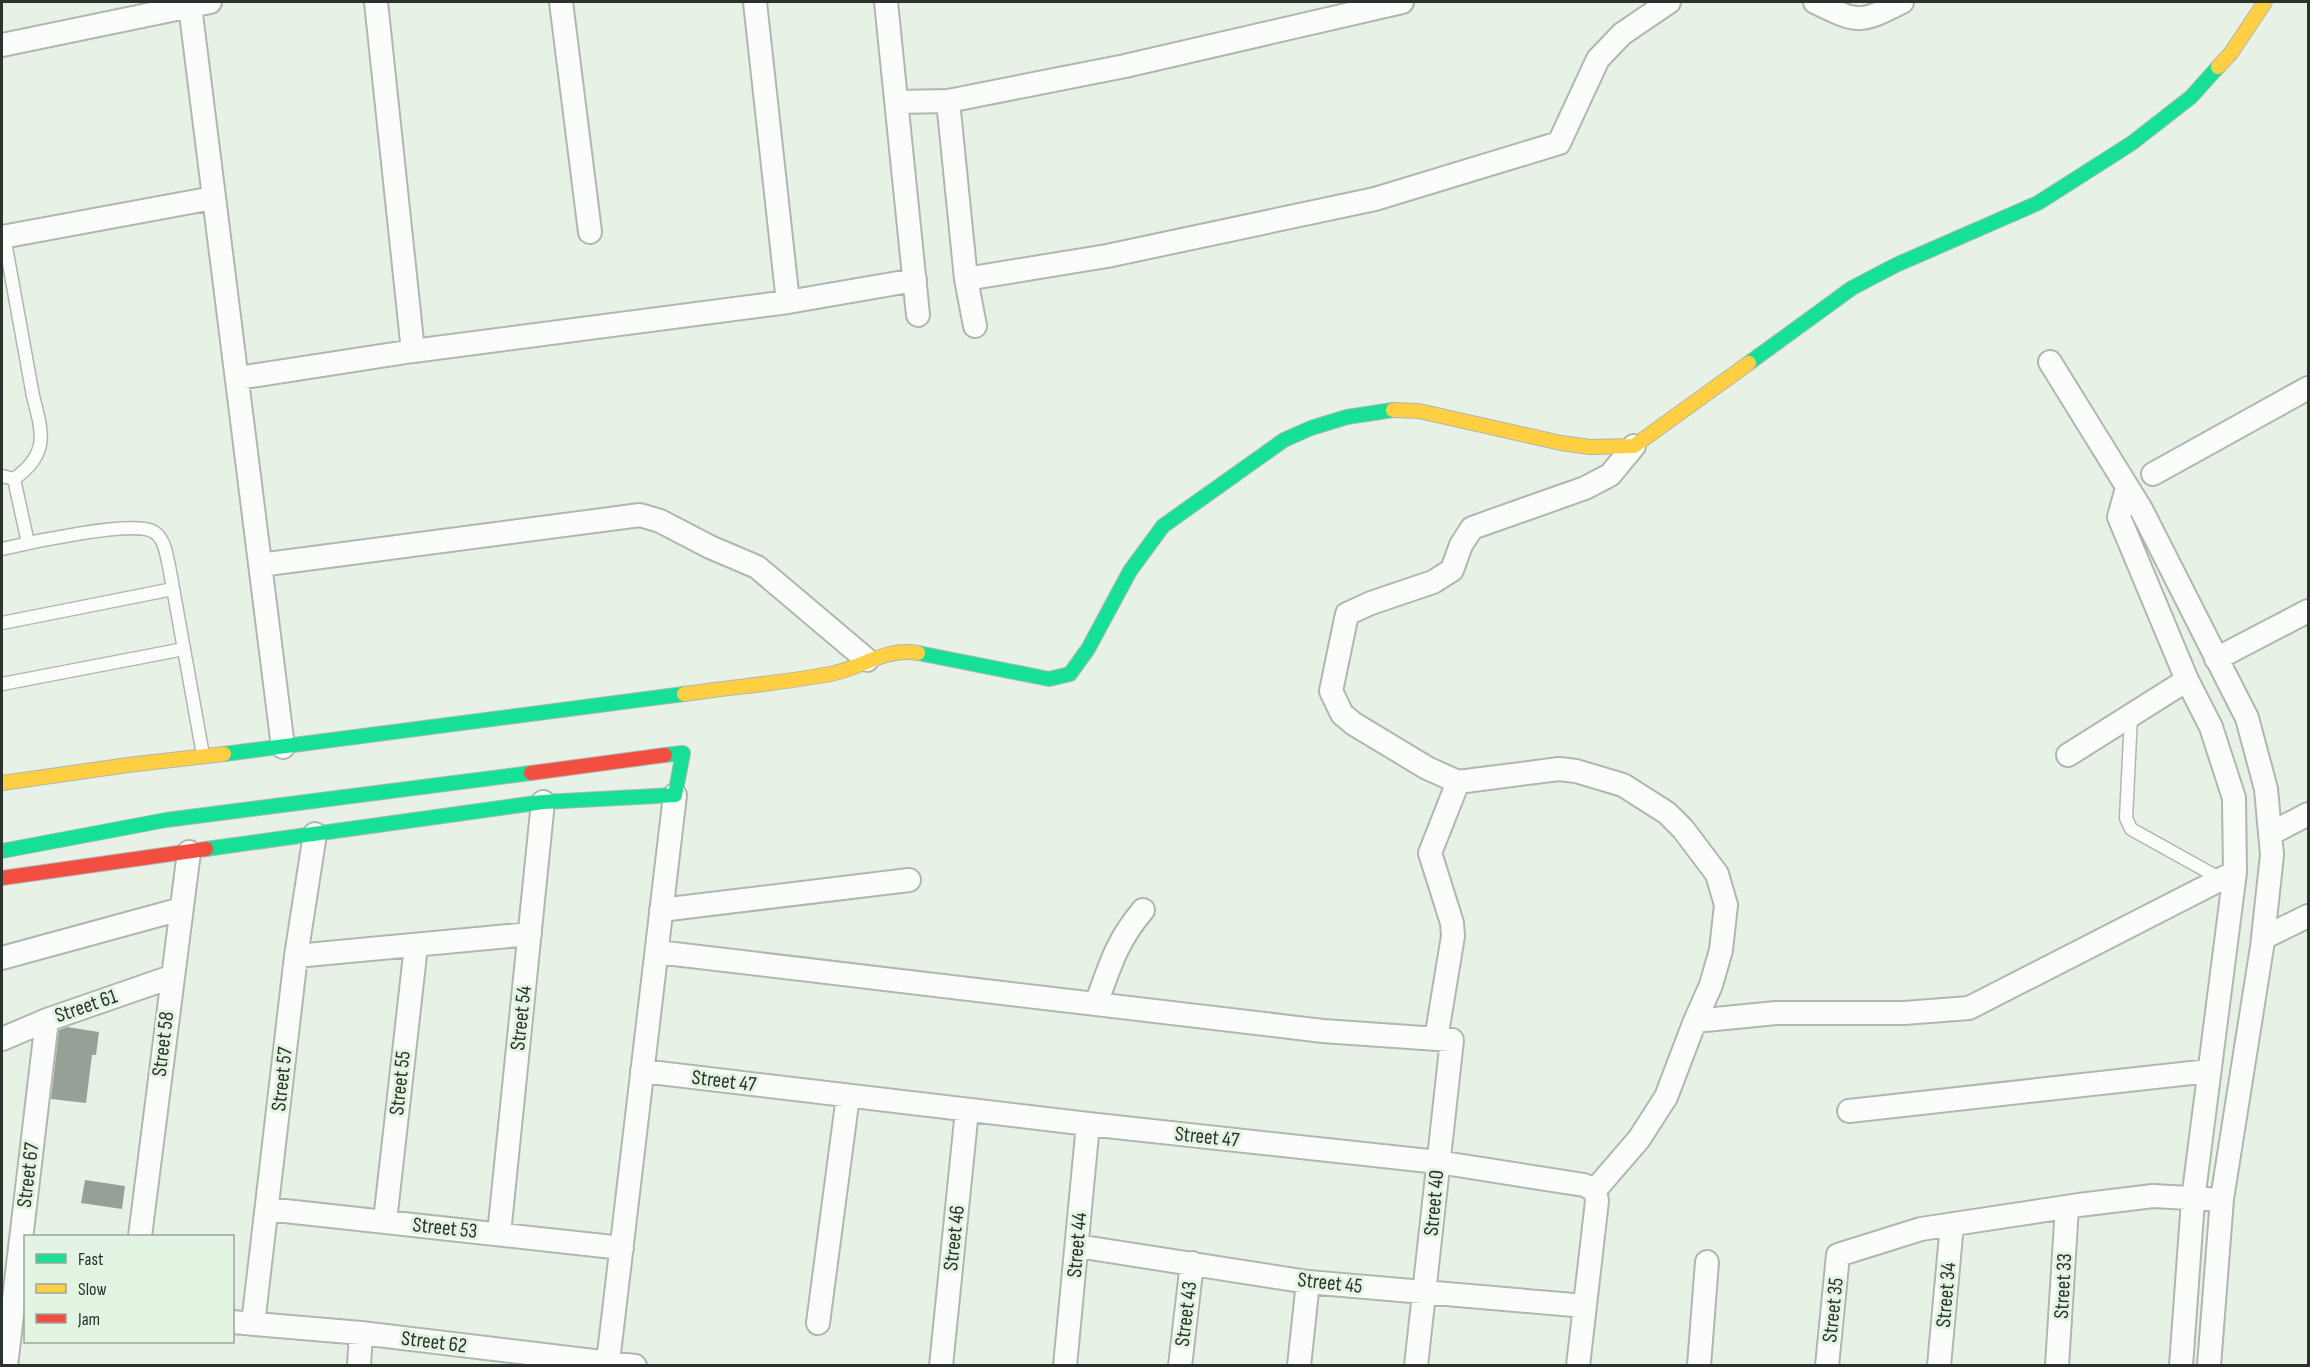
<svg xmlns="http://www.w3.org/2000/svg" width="2310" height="1367" font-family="'Sofia Sans Condensed',sans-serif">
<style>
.building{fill:#97a096}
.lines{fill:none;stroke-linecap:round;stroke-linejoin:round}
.lane-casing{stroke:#afb7af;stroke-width:15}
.street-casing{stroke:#afb7af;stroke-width:26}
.fast-casing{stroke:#afb7af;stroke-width:16}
.slow-casing{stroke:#afb7af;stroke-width:16}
.jam-casing{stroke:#afb7af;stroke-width:16}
.lane{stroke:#fbfdfb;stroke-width:12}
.street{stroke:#fbfdfb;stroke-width:22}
.fast{stroke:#16e098;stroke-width:14}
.slow{stroke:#ffcf43;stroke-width:14}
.jam{stroke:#f24e42;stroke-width:14}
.labels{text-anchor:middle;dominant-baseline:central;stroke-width:6;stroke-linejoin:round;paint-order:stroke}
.street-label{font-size:21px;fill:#2c332c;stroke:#e3f5e2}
</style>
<rect width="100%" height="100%" fill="#e7f1e6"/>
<path class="building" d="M67 1027 99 1032 96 1055H92L86 1103 51 1099 59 1030Z
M85 1180 125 1186 122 1209 81 1203Z"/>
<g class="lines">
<defs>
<path id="lane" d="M2 476 14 479C49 454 43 434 33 396L4 236
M14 479 28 543
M2 549C27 543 136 519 154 532 165 539 166 554 169 566L203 755
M2 623 173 589
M2 684 184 649
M2131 716 2126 818 2131 829 2221 879"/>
<path id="street" d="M376 2 413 351
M561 2 590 232
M755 2 788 302
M886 2 918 315
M1815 2C1858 23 1859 24 1902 2
M190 6C219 253 254 500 283 747
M2 45 210 2
M948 101 966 279 975 326
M897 102 948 101 1125 66 1402 2
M2 237 213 198
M966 279 1107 256 1375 199 1559 143 1598 59 1622 34 1669 2
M2050 362 2141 509 2247 718 2266 789 2272 855 2262 947 2222 1199 2209 1366
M238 378 413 351 788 302 915 280
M2153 474 2308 388
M2127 488 2119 517 2187 680 2211 727 2234 798 2235 872 2193 1200 2181 1366
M260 565 640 515 660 521 710 547 757 567 867 660
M2216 659 2308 611
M2068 755 2187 680
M2270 834 2308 814
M661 910 909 880
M2263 938 2308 916
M657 952 1323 1031 1452 1040 1416 1366
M296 956 530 934
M2 958 181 909
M1096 1004C1110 966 1116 942 1143 910
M1695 1021 1776 1013H1904L1969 1008 2235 872
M2 1039 47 1020 171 977
M1436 1039 1453 936 1452 923 1430 853 1458 782
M642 1071 1088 1124 1438 1162 1584 1185 1595 1190 1597 1201 1578 1366
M1849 1111 2209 1071
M1595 1190 1639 1139 1666 1097 1695 1021 1711 985 1721 950 1726 905 1717 874 1683 829 1667 813 1623 785 1576 771 1559 769 1458 782 1427 768 1354 724 1342 714 1331 691 1347 614 1371 603 1433 582 1452 570 1461 545 1472 528 1585 488 1610 475 1634 446
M267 1209 622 1248
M385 1221 416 946
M499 1234 543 802
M140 1236 189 852
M1077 1246 1308 1282 1585 1306
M232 1322 361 1333 635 1366
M818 1323 848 1096
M253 1324 296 956 315 834
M608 1362 675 795
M6 1366 47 1020
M359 1366 361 1333
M941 1366 967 1110
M1065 1366 1088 1124
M1180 1366 1192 1263
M1299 1366 1308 1282
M1699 1366 1707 1262
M1827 1366 1838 1255 1921 1229 2079 1205 2153 1196 2208 1199
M1939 1366 1952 1224
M2057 1366 2067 1207"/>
<path id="fast" d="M1749 363 1852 288 1896 265 2038 203 2132 143 2191 97 2218 67
M918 653 1049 679 1070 674 1088 649 1130 571 1163 526 1284 440 1311 428 1347 417 1393 410
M224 754 684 694
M206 849 543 802 675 795 683 753 665 755
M2 851 166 820 531 773"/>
<path id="slow" d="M2218 67 2231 53 2265 2
M1393 410 1419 411 1561 443 1590 447 1634 446 1749 363
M684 694C732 687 782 683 830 674 860 669 885 647 918 653
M2 783 128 765 224 754"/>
<path id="jam" d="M531 773 665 755
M2 878 206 849"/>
</defs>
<use href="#lane" class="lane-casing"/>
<use href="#street" class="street-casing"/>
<use href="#fast" class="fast-casing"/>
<use href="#slow" class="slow-casing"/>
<use href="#jam" class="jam-casing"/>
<use href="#lane" class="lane"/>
<use href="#street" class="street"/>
<use href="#fast" class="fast"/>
<use href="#slow" class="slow"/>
<use href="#jam" class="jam"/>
</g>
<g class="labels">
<g class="street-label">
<text transform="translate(86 1006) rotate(-19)">Street 61</text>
<text transform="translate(521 1018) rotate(-84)">Street 54</text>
<text transform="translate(163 1044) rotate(-83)">Street 58</text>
<text transform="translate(282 1079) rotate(-84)">Street 57</text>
<text transform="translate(724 1081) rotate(7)">Street 47</text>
<text transform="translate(400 1083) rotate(-84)">Street 55</text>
<text transform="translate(1207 1137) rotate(6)">Street 47</text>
<text transform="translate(28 1175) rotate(-83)">Street 67</text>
<text transform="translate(1434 1203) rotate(-85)">Street 40</text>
<text transform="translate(445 1228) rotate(6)">Street 53</text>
<text transform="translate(954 1238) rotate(-84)">Street 46</text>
<text transform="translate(1077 1245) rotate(-85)">Street 44</text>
<text transform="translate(1330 1283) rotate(6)">Street 45</text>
<text transform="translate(2063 1286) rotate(-87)">Street 33</text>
<text transform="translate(1946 1295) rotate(-85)">Street 34</text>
<text transform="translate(1833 1310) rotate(-84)">Street 35</text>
<text transform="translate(1186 1314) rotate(-83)">Street 43</text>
<text transform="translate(434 1342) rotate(7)">Street 62</text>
</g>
</g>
<rect width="2310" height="1367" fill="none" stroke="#2c332c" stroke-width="6"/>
<rect x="24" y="1235" width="210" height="108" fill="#e3f5e2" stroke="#9aa799" stroke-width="1.5"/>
<rect x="36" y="1254" width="30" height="9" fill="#16e098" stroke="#9aa799" stroke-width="1.5"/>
<text x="78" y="1265" font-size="18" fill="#2c332c">Fast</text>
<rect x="36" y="1284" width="30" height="9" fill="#ffcf43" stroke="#9aa799" stroke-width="1.5"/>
<text x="78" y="1295" font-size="18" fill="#2c332c">Slow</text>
<rect x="36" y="1314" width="30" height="9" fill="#f24e42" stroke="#9aa799" stroke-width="1.5"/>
<text x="78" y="1325" font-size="18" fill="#2c332c">Jam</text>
</svg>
